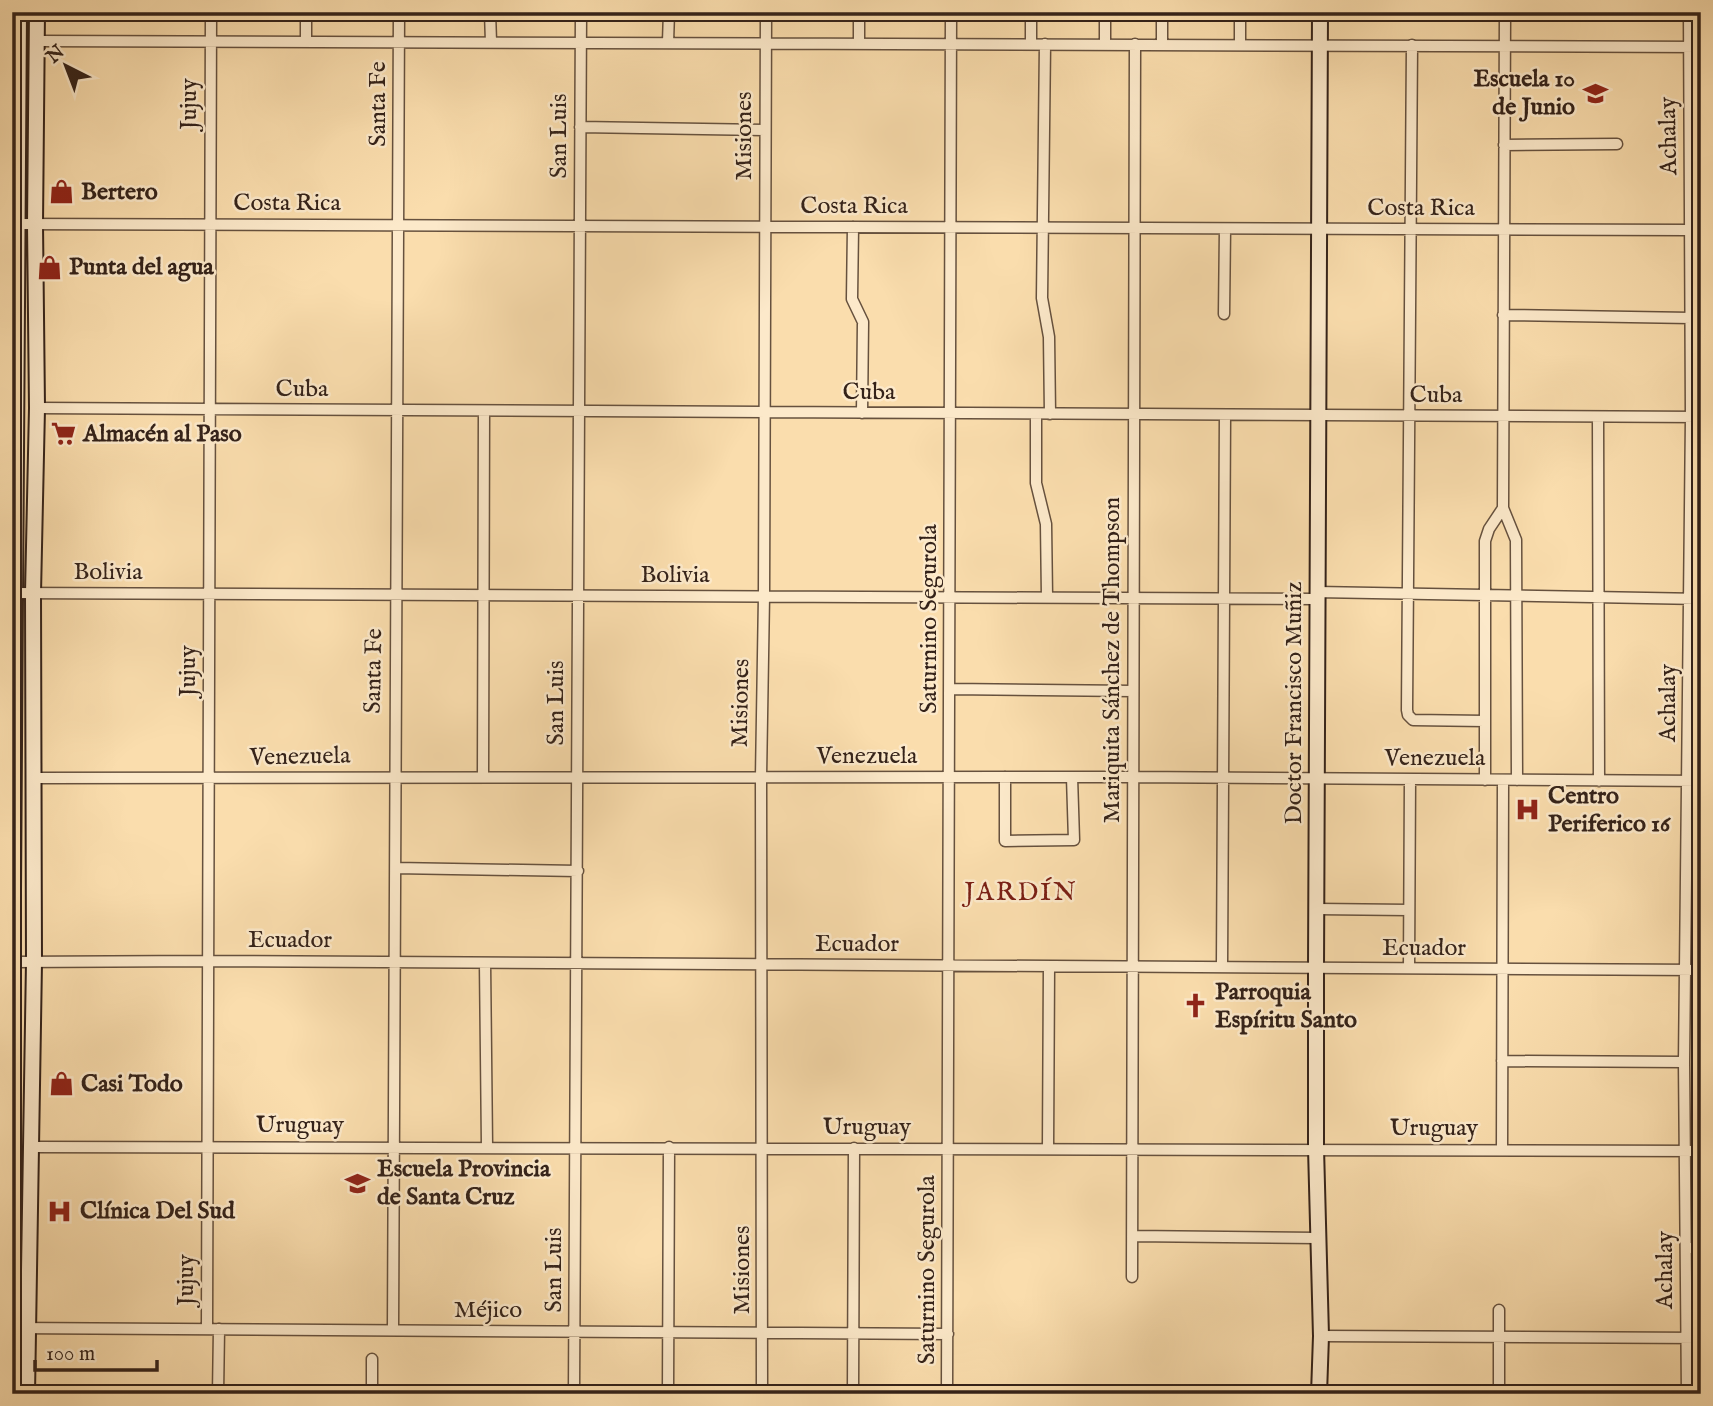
<svg xmlns="http://www.w3.org/2000/svg" width="1713" height="1406" font-family="'IM FELL English',serif">
<style>
.lines{fill:none;stroke-linecap:round;stroke-linejoin:round}
.minor-casing{stroke:#66513e;stroke-width:13}
.secondary-casing{stroke:#342219;stroke-width:18}
.minor{stroke:#fce9ca;stroke-width:10}
.secondary{stroke:#fce9ca;stroke-width:14}
.labels{text-anchor:middle;dominant-baseline:central;stroke-width:5;stroke-linejoin:round;paint-order:stroke}
.poi-label{font-size:24px;font-weight:bold;fill:#342219;stroke:#fce9ca;text-anchor:start}
.street-label{font-size:24px;fill:#342219;stroke:#fce9ca}
.neighbourhood-label{font-size:26px;letter-spacing:2px;fill:#7a1f14;stroke:#fce9ca}
</style>
<rect width="100%" height="100%" fill="#faddad"/>
<filter id="stains"><feTurbulence type="fractalNoise" baseFrequency=".00286" numOctaves="4"/><feColorMatrix values="0 0 0 0 .2 0 0 0 0 .09 0 0 0 0 .02 0 0 0 .5 -.17"/></filter>
<radialGradient id="worn" r=".72"><stop offset=".6" stop-color="#630" stop-opacity="0"/><stop offset="1" stop-color="#630" stop-opacity=".3"/></radialGradient>
<g class="lines">
<defs>
<path id="minor" d="M490 12 491 42
M1162 12V44
M1240 12V44
M1505 12 1503 508 1516 540 1517 780
M38 41 1701 47
M306 41V12
M668 42 669 12
M859 43V12
M1031 43V12
M1045 44 1042 298 1049 337 1050 414
M1105 44V12
M1412 45 1407 710 1408 715 1413 720 1485 721
M580 127 765 130
M1504 145 1617 144
M13 224 1691 230
M853 227 852 299 863 322 862 413
M1224 314 1225 229
M1503 315 1691 318
M37 408 1701 417
M1036 414V483L1046 524 1047 597
M1598 417 1599 781
M1317 592 1701 599
M12 593 1317 599
M950 689 1133 691
M483 777 484 411
M1005 777V841L1074 840 1072 777
M34 778 1132 777 1701 781
M1485 780V541L1489 529 1503 508
M395 868 578 871
M1317 909 1409 910
M12 962 208 961 1701 970
M485 963 487 1146
M1222 967 1225 415
M1409 968 1410 779
M1502 1061 1684 1062
M32 1147 1701 1151
M1048 1149 1049 966
M1502 1149 1503 780
M1132 1236 1317 1238
M1687 1248H1701
M1132 1277 1135 44
M12 1328 948 1334
M207 1329 211 12
M393 1330 399 12
M1321 1336 1701 1338
M372 1359V1394
M218 1394 219 1329
M268 1394 372 1393
M574 1394 581 12
M668 1394 669 1147
M762 1394 761 777 764 596 766 12
M853 1394 854 1148
M947 1394 951 12
M1499 1394V1310
M1687 1394 1684 1062 1691 417 1689 12"/>
<path id="secondary" d="M12 1036 19 12
M27 1394 34 962 33 593 37 408 35 224 37 12
M1319 1394 1321 1336 1316 1148V968L1320 12"/>
</defs>
<use href="#minor" class="minor-casing"/>
<use href="#secondary" class="secondary-casing"/>
<use href="#minor" class="minor"/>
<use href="#secondary" class="secondary"/>
</g>
<defs>
<symbol id="school-bare" viewBox="-9 -9 18 18"><path d="M0-5L7-2L0 1L-7-2ZM-4 1L0 2.5L4 1V4Q0 6-4 4Z" fill="#8f2418" stroke="#fce9ca" stroke-width="2.5" paint-order="stroke"/></symbol>
<symbol id="shop-bare" viewBox="-9 -9 18 18"><path d="M-5-2.5h2.3a2.7 3.5 0 0 1 5.4 0H5L5.5 6h-11ZM-1.5-2.5h3a1.5 2.3 0 0 0-3 0Z" fill="#8f2418" stroke="#fce9ca" stroke-width="2.5" paint-order="stroke"/></symbol>
<symbol id="supermarket-bare" viewBox="-9 -9 18 18"><path d="M-6-5.5h2.5l.6 2H6L4.5 2H-2.5L-4.4-4H-6ZM-1.5 3.2a1.3 1.3 0 1 0 .1 0ZM3 3.2a1.3 1.3 0 1 0 .1 0Z" fill="#8f2418" stroke="#fce9ca" stroke-width="2.5" paint-order="stroke"/></symbol>
<symbol id="hospital-bare" viewBox="-9 -9 18 18"><path d="M-5-5h3v3.5h4V-5h3V5h-3V1.5h-4V5h-3Z" fill="#8f2418" stroke="#fce9ca" stroke-width="2.5" paint-order="stroke"/></symbol>
<symbol id="church-bare" viewBox="-9 -9 18 18"><path d="M-1.2-6h2.4v3.5h3.3v2.4h-3.3V6h-2.4V-.1h-3.3v-2.4h3.3Z" fill="#8f2418" stroke="#fce9ca" stroke-width="2.5" paint-order="stroke"/></symbol>
</defs>
<g fill-rule="evenodd">
<use href="#school-bare" x="1578" y="76" width="35" height="35"/>
<use href="#shop-bare" x="44" y="174" width="35" height="35"/>
<use href="#shop-bare" x="32" y="250" width="35" height="35"/>
<use href="#supermarket-bare" x="46" y="416" width="35" height="35"/>
<use href="#hospital-bare" x="1510" y="792" width="35" height="35"/>
<use href="#church-bare" x="1178" y="988" width="35" height="35"/>
<use href="#shop-bare" x="44" y="1066" width="35" height="35"/>
<use href="#school-bare" x="340" y="1166" width="35" height="35"/>
<use href="#hospital-bare" x="42" y="1194" width="35" height="35"/>
</g>
<g class="labels">
<g class="poi-label">
<text x="1575" y="79" text-anchor="end">Escuela 10<tspan x="1575" dy="28">de Junio</tspan></text>
<text x="81" y="192">Bertero</text>
<text x="69" y="267">Punta del agua</text>
<text x="83" y="434">Almacén al Paso</text>
<text x="1548" y="796">Centro<tspan x="1548" dy="28">Periferico 16</tspan></text>
<text x="1215" y="992">Parroquia<tspan x="1215" dy="28">Espíritu Santo</tspan></text>
<text x="81" y="1084">Casi Todo</text>
<text x="377" y="1169">Escuela Provincia<tspan x="377" dy="28">de Santa Cruz</tspan></text>
<text x="80" y="1211">Clínica Del Sud</text>
</g>
<g class="street-label">
<text transform="translate(189 104) rotate(-90)">Jujuy</text>
<text transform="translate(378 104) rotate(-90)">Santa Fe</text>
<text transform="translate(559 136) rotate(-90)">San Luis</text>
<text transform="translate(744 136) rotate(-90)">Misiones</text>
<text transform="translate(1669 136) rotate(-91)">Achalay</text>
<text x="287" y="203">Costa Rica</text>
<text x="854" y="206">Costa Rica</text>
<text x="1421" y="208">Costa Rica</text>
<text x="302" y="389">Cuba</text>
<text x="869" y="392">Cuba</text>
<text x="1436" y="395">Cuba</text>
<text x="108" y="572">Bolivia</text>
<text x="675" y="575">Bolivia</text>
<text transform="translate(929 619) rotate(-90)">Saturnino Segurola</text>
<text transform="translate(1112 660) rotate(-90)">Mariquita Sánchez de Thompson</text>
<text transform="translate(188 671) rotate(-90)">Jujuy</text>
<text transform="translate(374 671) rotate(-89)">Santa Fe</text>
<text transform="translate(556 703) rotate(-90)">San Luis</text>
<text transform="translate(741 703) rotate(-89)">Misiones</text>
<text transform="translate(1294 703) rotate(-90)">Doctor Francisco Muñiz</text>
<text transform="translate(1668 703) rotate(-90)">Achalay</text>
<text x="867" y="756">Venezuela</text>
<text transform="translate(300 757) rotate(-1)">Venezuela</text>
<text x="1435" y="758">Venezuela</text>
<text x="290" y="940">Ecuador</text>
<text x="857" y="944">Ecuador</text>
<text x="1424" y="948">Ecuador</text>
<text x="300" y="1125">Uruguay</text>
<text x="867" y="1127">Uruguay</text>
<text x="1434" y="1128">Uruguay</text>
<text transform="translate(554 1270) rotate(-90)">San Luis</text>
<text transform="translate(742 1270) rotate(-90)">Misiones</text>
<text transform="translate(927 1270) rotate(-90)">Saturnino Segurola</text>
<text transform="translate(1665 1270) rotate(-90)">Achalay</text>
<text transform="translate(186 1280) rotate(-90)">Jujuy</text>
<text x="488" y="1310">Méjico</text>
</g>
<g class="neighbourhood-label">
<text x="1021" y="892">JARDÍN</text>
</g>
</g>
<rect width="1713" height="1406" fill="none" stroke="#faddad" stroke-width="42"/>
<rect x="14" y="14" width="1685" height="1378" fill="none" stroke="#342219" stroke-width="3.5"/>
<rect x="21" y="21" width="1671" height="1364" fill="none" stroke="#342219" stroke-width="2"/>
<g transform="translate(66 66) rotate(318)" stroke="#fce9ca" stroke-width="5" paint-order="stroke">
<path d="M0-5L12 26L0 18L-12 26Z" fill="#342219"/>
<text y="-10" font-size="19" font-weight="bold" text-anchor="middle" fill="#342219">N</text>
</g>
<path d="M35 1360v10h122v-10" fill="none" stroke="#342219" stroke-width="3.5"/>
<text x="46" y="1360" font-size="21" fill="#342219" stroke="#fce9ca" stroke-width="5" paint-order="stroke">100 m</text>
<rect width="100%" height="100%" filter="url(#stains)"/>
<rect width="100%" height="100%" fill="url(#worn)"/>
</svg>
